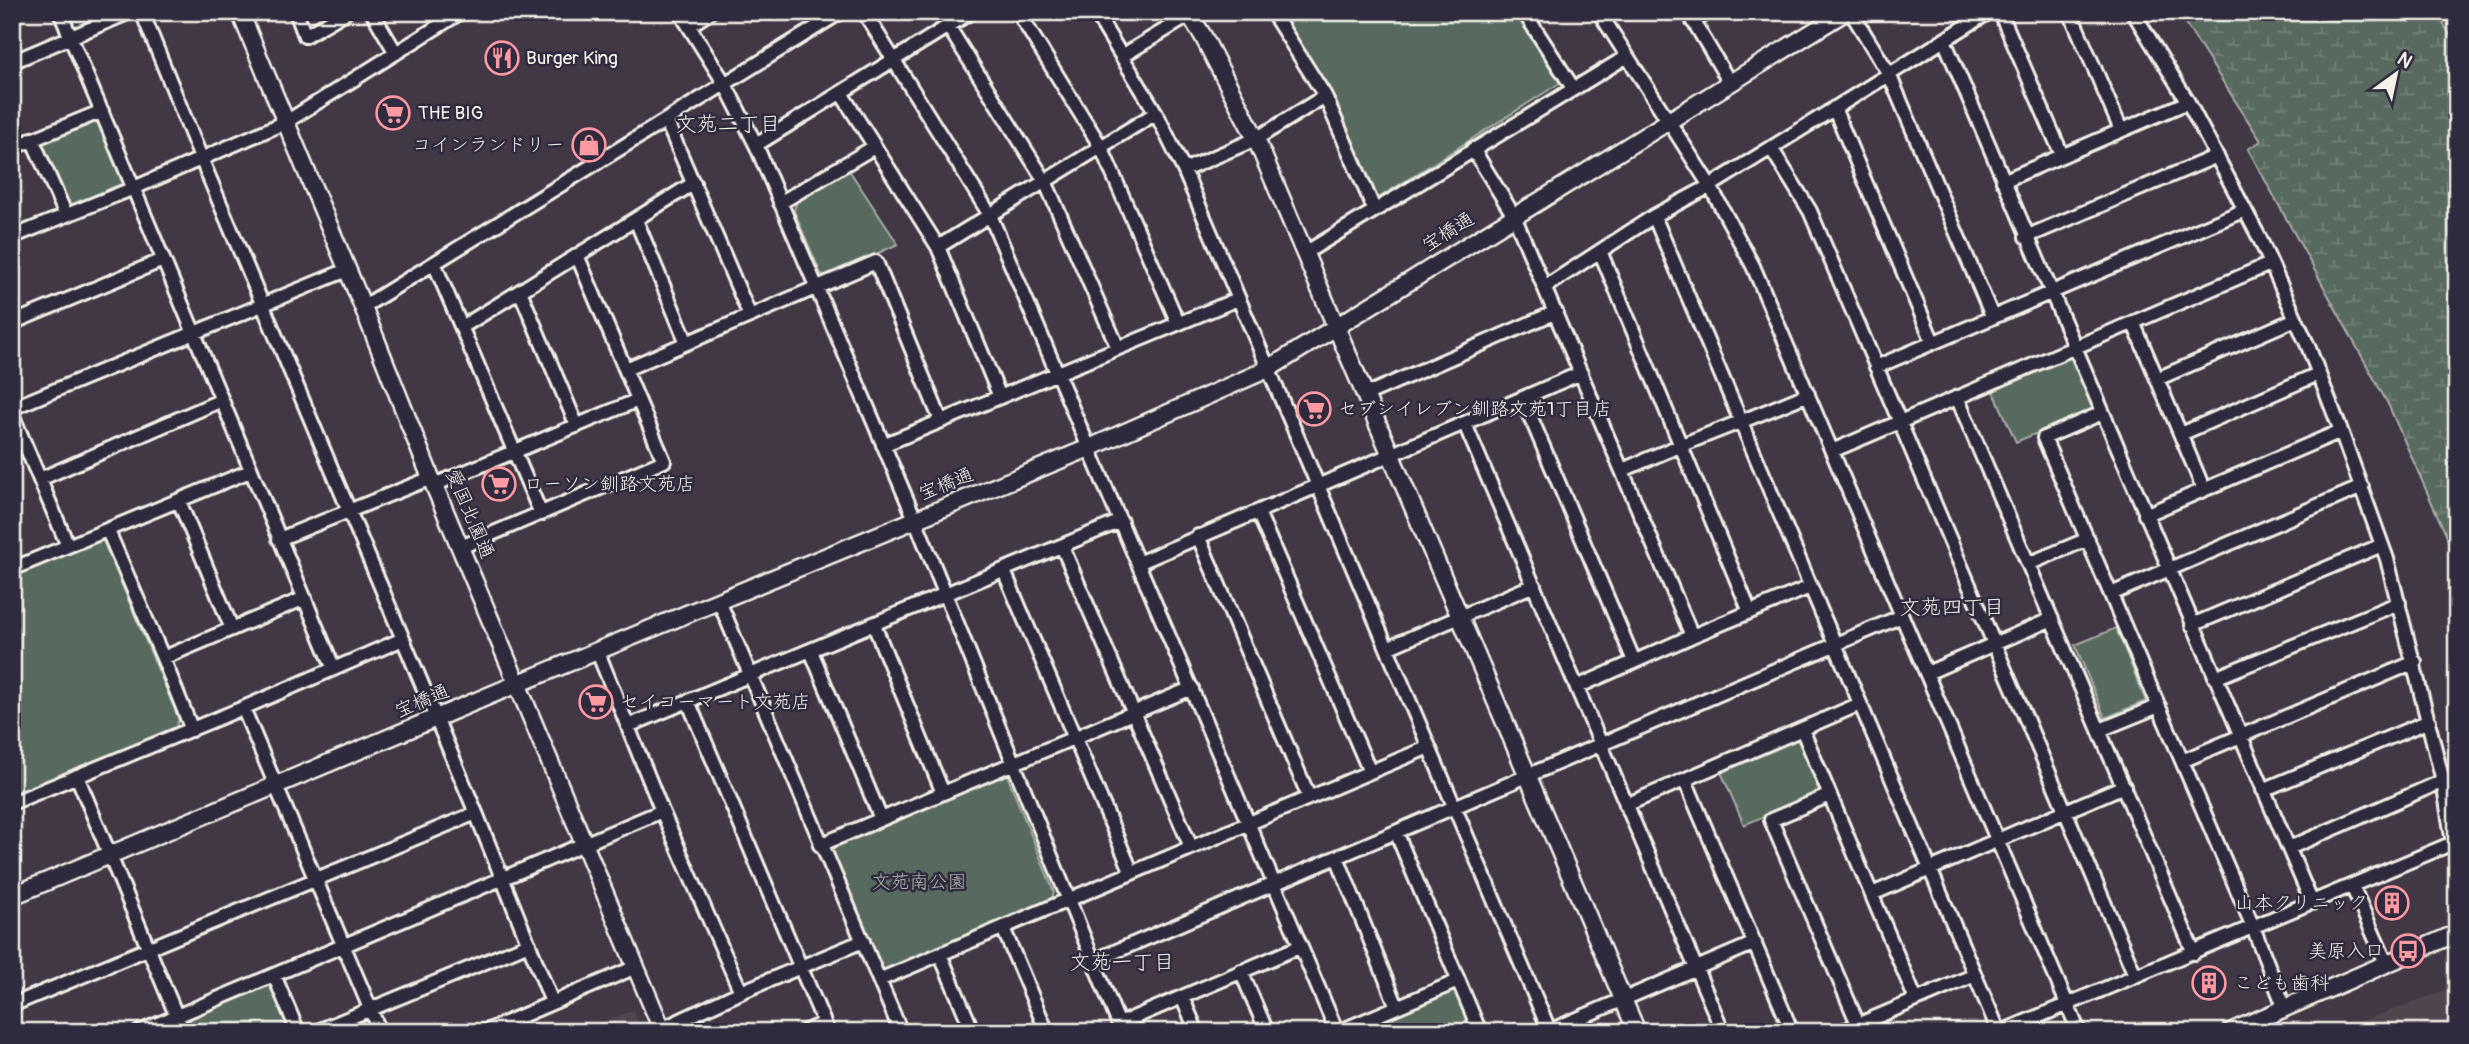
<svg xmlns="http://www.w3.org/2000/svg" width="2469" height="1044" font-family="Pangolin,'Klee One',sans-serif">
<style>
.built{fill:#50444e}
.industrial{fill:url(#industrial-furrows)}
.green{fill:#596a61;stroke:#a6aea4;stroke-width:2}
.wetland{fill:url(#wetland-marsh);stroke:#a6aea4;stroke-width:2}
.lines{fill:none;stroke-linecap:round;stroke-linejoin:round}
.minor-casing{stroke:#f4f1e8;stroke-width:18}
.tertiary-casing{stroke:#f4f1e8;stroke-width:21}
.minor{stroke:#2f2a3d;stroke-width:12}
.tertiary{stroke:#2f2a3d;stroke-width:16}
.labels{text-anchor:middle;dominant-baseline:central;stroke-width:5;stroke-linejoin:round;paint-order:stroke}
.poi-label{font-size:19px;fill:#f4f1e8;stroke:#2f2a3d;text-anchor:start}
.street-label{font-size:19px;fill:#f4f1e8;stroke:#2f2a3d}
.park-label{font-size:19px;fill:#aeb4ab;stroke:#2f2a3d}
.neighbourhood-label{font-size:21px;fill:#f4f1e8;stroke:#2f2a3d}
</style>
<defs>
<pattern id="industrial-furrows" width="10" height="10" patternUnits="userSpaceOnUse" patternTransform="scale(1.75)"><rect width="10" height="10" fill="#50444e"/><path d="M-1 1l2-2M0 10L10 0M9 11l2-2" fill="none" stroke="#6a5f68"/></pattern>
<pattern id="wetland-marsh" width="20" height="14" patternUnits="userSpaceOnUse" patternTransform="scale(1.75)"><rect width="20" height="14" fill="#596a61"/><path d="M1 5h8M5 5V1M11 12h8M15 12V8" fill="none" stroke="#718078"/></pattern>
</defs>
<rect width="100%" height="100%" fill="#413745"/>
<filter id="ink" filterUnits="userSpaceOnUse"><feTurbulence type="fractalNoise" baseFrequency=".0143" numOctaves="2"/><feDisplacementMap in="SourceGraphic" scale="14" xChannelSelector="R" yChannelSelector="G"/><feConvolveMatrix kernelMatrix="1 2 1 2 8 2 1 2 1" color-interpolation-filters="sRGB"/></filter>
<g filter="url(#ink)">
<path class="built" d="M2457 986V1032H2332Z
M633 1010 643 1032H580Z"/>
<path class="industrial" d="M2436 12H2457V46Z"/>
<path class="green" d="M1281 12H1515L1560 83 1377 199 1333 98Z
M98 119 126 182 67 207 40 144Z
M849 170 898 244 828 276 821 274 794 211 796 203Z
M2071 356 2093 409 2016 442 1993 390Z
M102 538 179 719 176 727 15 796 12 795V576Z
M2116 628 2146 701 2105 718 2075 645Z
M1800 738 1823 790 1744 825 1721 772Z
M1002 773 1007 775 1054 892 1052 898 882 972 831 849 832 845Z
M268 984 274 987 292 1032H191L188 1024 192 1017Z
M1451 991 1456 993 1473 1032H1375L1372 1025Z"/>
<path class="wetland" d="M2178 12H2436L2457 46V580L2451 546 2388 404 2248 149 2261 141Z"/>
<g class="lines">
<defs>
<path id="minor" d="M60 12 334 669
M142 12 201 158 476 813 552 1002
M296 12 305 36 346 12
M372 12 396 53
M680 12 725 84 756 145 915 519 1122 1032
M864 12 990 215 1337 1032
M1018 12 1101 147 1178 323
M1095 12 1156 113 1184 170 1550 1032
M1272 12 1325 96 1374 209
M1524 12 1573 88
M1599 12 1710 186 1753 266 2079 1032
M1688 12 1730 83
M1851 12 1889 74 1992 316
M2000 12 2062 155
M2070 12 2121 130
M1693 22 1708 12
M689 26 710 12
M948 26 1045 181 1118 348
M1944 40 2312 903
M1122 56 1190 15
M12 62 130 12
M841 93 938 247 1000 397
M1834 108 1933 342
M666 120 750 316
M32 139 66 215
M756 145 971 12
M12 148 102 111
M1771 148 1810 211 2135 975
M1473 149 1514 216 1692 636
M1184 170 1256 139 1325 96
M2003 181 2188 102
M780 203 874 147
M1654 216 1999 1032
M636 220 687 343
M12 237 134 188 286 122 461 12
M2026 237 2217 156
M938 247 1156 113
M1600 251 1750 612
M1305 253 1626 57
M434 263 541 514
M1545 287 1654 216 1710 186 1989 12
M520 291 577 426
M363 307 841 12
M2133 322 2204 490
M12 323 163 260
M462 327 694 183
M1876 367 2245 210
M626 369 876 262 941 421
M2157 379 2296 319
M1365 395 1556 312
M1957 397 2194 953
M1523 399 1634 661
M12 408 347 270
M2102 413 2044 438 2253 927 2285 1009
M12 414 68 546
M1465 424 1723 1032
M2181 434 2318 374
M883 445 1238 299
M1832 451 2270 264
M1623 470C1684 442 1746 421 1808 394
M40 479 222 400
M434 485 638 400
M179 501 232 629
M1258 512 1370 772
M2145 515 2341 431
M108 531 163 658 192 730
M1198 536 1309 797
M279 539 431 478
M1062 546 1191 847
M461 547 664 461 577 255
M1138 563 1581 373
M2028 564 2088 539
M12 569 250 471
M1004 571 1132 873
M2111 594 2362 487
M719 601 901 1032
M874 625 943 793
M2192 625 2382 545
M1387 648 1534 585
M597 650 662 811 741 992
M811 651 881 819
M163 658 305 598
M1927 673 2052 619
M2215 678 2399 603
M1577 687 1692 636 1810 587
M688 701 828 1032
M243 708 380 1032
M628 726 1121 521
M1802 729 1916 1000
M2100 730 2159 706
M2182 761 2415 662
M77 776 183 1032
M1685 780 1792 1032
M2263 790 2429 721
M1830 795 1771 820 1858 1024
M12 803 243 708 403 639
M1626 805 1860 704
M1396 832 1480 1032
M820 845 1192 688
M2289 848 2443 781
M1337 857 1397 1007
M2352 886 2387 965
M1872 894 2124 786
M1003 928 1047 1032
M940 954 973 1032
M1093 961 1902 616
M1241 971 1267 1032
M274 975 298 1032
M879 980 1429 747
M1182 997 1197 1032
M12 1005 476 813
M1119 1024 1301 946
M662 1029 741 992 863 941
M139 1032 662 811
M315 1032 529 944
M484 1032 636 967
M804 1032 824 1023
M1338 1032 1458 981
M1547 1032 1755 943
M1841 1032 1975 975
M2001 1032 2453 843 2443 781 2387 559 2341 431 2308 346 2259 237 2188 102 2133 12"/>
<path id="tertiary" d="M240 12 363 307 431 478 663 1032
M1188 12 1203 36 1256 139 1637 1032
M12 896 517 684 1089 448 1268 369 1845 12
M2230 1032 2457 933"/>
</defs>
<use href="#minor" class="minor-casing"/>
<use href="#tertiary" class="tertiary-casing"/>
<use href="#minor" class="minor"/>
<use href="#tertiary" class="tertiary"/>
</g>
</g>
<defs>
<symbol id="restaurant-ring" viewBox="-11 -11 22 22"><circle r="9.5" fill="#2f2a3d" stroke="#ff9aa2" stroke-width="1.5"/><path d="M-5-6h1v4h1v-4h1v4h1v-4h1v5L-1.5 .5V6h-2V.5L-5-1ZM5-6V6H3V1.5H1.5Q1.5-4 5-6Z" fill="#ff9aa2"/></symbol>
<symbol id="supermarket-ring" viewBox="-11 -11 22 22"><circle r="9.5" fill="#2f2a3d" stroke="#ff9aa2" stroke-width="1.5"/><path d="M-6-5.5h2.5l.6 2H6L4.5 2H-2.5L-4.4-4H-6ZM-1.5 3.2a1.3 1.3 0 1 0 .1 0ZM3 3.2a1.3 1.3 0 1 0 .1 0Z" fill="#ff9aa2"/></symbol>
<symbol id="shop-ring" viewBox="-11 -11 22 22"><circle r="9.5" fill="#2f2a3d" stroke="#ff9aa2" stroke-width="1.5"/><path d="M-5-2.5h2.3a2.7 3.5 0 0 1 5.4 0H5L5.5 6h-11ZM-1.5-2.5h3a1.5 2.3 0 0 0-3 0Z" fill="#ff9aa2"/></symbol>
<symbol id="building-ring" viewBox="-11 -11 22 22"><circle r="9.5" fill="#2f2a3d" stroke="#ff9aa2" stroke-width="1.5"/><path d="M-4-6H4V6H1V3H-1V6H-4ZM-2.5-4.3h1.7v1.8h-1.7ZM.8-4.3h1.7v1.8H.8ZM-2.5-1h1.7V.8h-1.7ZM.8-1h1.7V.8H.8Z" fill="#ff9aa2"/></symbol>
<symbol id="bus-ring" viewBox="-11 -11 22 22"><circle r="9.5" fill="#2f2a3d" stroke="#ff9aa2" stroke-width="1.5"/><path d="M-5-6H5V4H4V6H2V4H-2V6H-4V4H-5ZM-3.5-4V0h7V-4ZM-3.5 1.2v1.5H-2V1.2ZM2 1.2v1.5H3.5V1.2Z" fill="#ff9aa2"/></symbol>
</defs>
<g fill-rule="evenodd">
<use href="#restaurant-ring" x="483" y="39" width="38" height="38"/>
<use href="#supermarket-ring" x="374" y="94" width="38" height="38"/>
<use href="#shop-ring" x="570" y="126" width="38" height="38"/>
<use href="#supermarket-ring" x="1295" y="390" width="38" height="38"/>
<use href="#supermarket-ring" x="480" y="465" width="38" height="38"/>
<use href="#supermarket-ring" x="577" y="683" width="38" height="38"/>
<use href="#building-ring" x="2373" y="884" width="38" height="38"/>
<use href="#bus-ring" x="2389" y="932" width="38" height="38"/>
<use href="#building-ring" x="2190" y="964" width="38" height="38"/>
</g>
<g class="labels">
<g class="poi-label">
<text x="526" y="58">Burger King</text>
<text x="418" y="113">THE BIG</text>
<text x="564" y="145" text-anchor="end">コインランドリー</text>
<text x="1338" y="409">セブンイレブン釧路文苑1丁目店</text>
<text x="524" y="484">ローソン釧路文苑店</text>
<text x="620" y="702">セイコーマート文苑店</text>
<text x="2368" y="903" text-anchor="end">山本クリニック</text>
<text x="2384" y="951" text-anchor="end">美原入口</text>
<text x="2234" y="983">こども歯科</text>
</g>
<g class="street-label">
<text transform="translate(1448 232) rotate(-32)">宝橋通</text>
<text transform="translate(946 484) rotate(-22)">宝橋通</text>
<text transform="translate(470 514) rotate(67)">愛国北園通</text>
<text transform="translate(422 701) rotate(-23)">宝橋通</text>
</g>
<g class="park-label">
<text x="919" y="882">文苑南公園</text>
</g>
<g class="neighbourhood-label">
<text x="728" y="124">文苑二丁目</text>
<text x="1952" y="607">文苑四丁目</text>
<text x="1122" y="962">文苑一丁目</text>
</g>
</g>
<rect width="2469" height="1044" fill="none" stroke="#2f2a3d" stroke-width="42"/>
<rect x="21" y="21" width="2427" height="1002" fill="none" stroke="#f4f1e8" stroke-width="2.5" filter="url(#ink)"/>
<g transform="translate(2396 74) rotate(33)" stroke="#2f2a3d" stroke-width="5" paint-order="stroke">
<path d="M0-5L12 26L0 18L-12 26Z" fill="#f4f1e8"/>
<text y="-10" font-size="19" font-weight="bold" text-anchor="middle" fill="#f4f1e8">N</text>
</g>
</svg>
